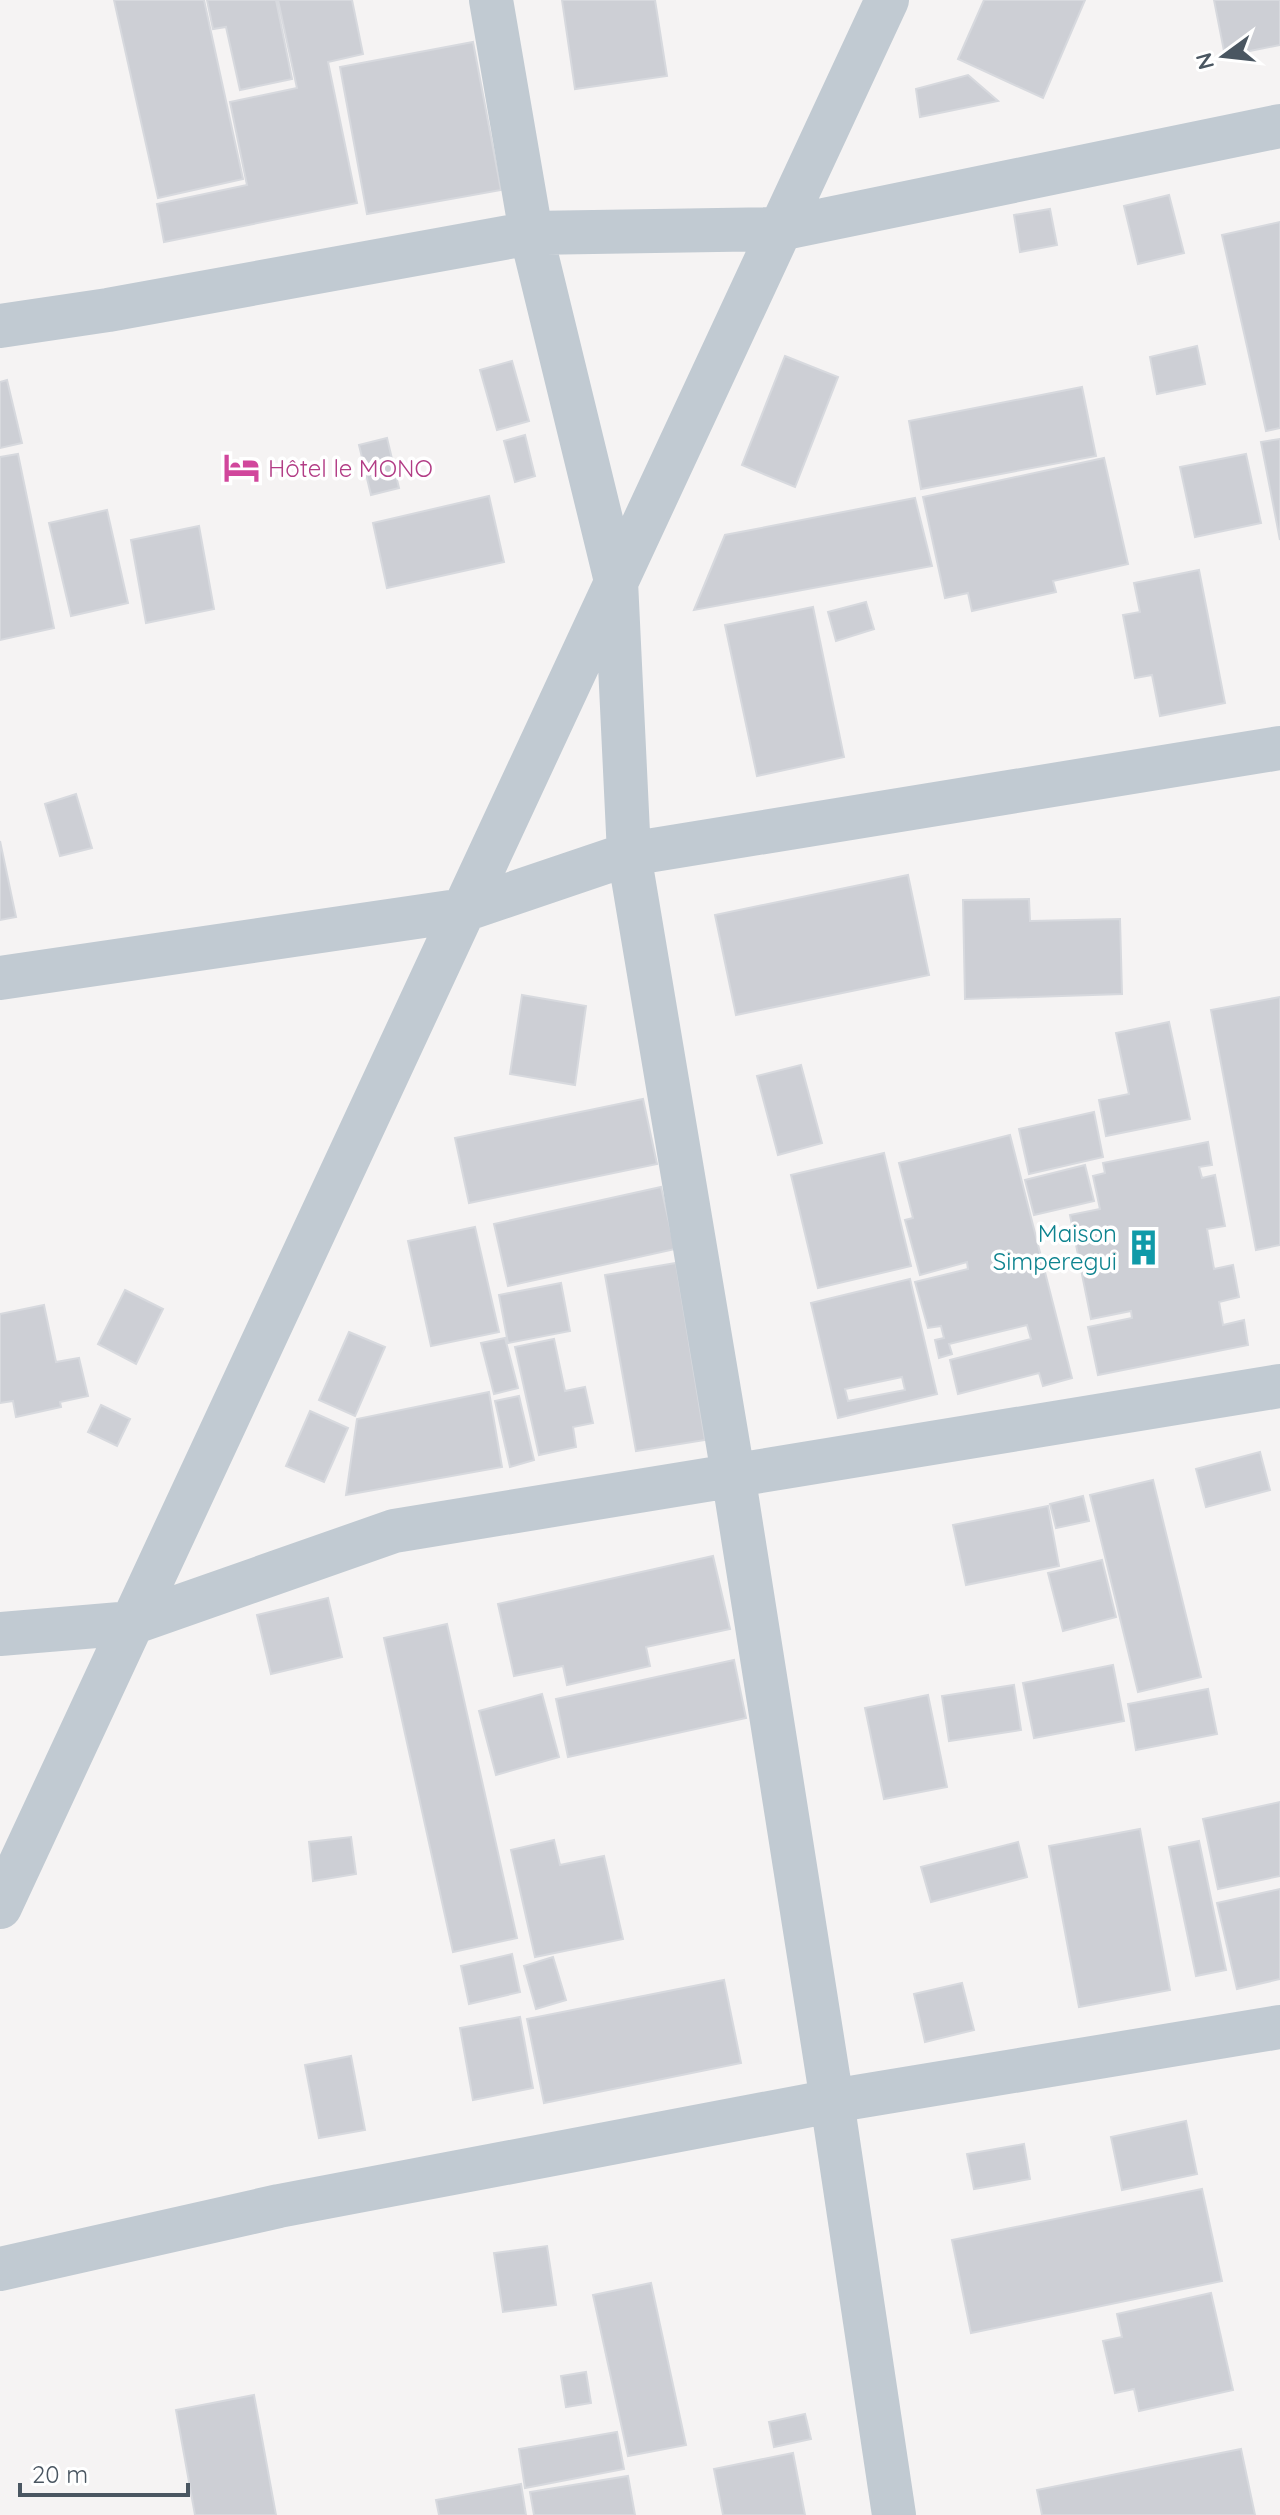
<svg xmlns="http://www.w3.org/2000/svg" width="1280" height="2515" font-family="Quicksand,sans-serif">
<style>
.building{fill:#cdcfd5;stroke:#d7d9de;stroke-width:2;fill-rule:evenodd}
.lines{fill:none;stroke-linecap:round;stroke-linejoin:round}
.minor{stroke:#c1cad2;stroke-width:44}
.labels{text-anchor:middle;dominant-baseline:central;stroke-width:7;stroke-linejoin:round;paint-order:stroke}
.hotel-label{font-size:24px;fill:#b23c85;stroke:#fff;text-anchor:start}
.culture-label{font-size:24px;fill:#0d838f;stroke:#fff;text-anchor:end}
</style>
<rect width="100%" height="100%" fill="#f5f3f3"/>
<path class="building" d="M114 0H204L243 179 158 198Z
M207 0H276L292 79 240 90 226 27 213 29Z
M278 0H352L363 54 328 62 357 203 164 242 157 204 247 185 230 102 297 88Z
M562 0H655L667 76 575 89Z
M984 0H1085L1043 98 958 59Z
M1214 0H1280V45L1225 56Z
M473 42 501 190 367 214 340 67Z
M968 75 998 101 920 117 916 89Z
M1169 195 1184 253 1138 264 1124 206Z
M1050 209 1057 245 1020 252 1014 215Z
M1280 222V428L1266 431 1222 235Z
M1197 346 1205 384 1157 394 1150 357Z
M785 356 838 377 795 487 742 465Z
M512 361 529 421 497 430 480 370Z
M7 380 22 443 0 448V382Z
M1082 387 1096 456 921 489 909 421Z
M525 435 535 476 515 482 504 441Z
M387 438 399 488 371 495 359 445Z
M1280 439V540L1261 442Z
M18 454 54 628 0 640V457Z
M1246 454 1261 523 1195 537 1180 467Z
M1104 458 1128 564 1053 581 1056 592 972 611 968 593 945 598 923 497Z
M489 496 504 562 387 588 373 523Z
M915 498 932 566 694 610 725 535Z
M107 510 128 603 71 616 49 523Z
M199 526 214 609 146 623 131 540Z
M1199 570 1225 703 1160 716 1152 675 1135 678 1123 615 1140 612 1134 583Z
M866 602 874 629 836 641 828 612Z
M813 607 844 757 757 776 725 625Z
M76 794 92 848 60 856 45 804Z
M0 841 16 917 0 920Z
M908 875 929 975 736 1015 715 915Z
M1029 899 1030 921 1120 919 1122 994 965 999 963 900Z
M522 995 586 1006 575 1085 510 1074Z
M1280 997V1245L1256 1250 1211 1010Z
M1169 1022 1190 1119 1106 1136 1099 1100 1129 1094 1116 1033Z
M801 1065 822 1143 778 1155 757 1076Z
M643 1099 657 1164 469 1203 455 1138Z
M1094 1112 1103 1157 1029 1174 1019 1129Z
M1010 1135 1072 1378 1043 1386 1039 1373 958 1394 950 1360 1031 1339 1027 1325 949 1344 952 1354 939 1358 935 1340 944 1338 941 1326 928 1328 915 1282 968 1269 967 1262 920 1275 905 1220 913 1218 899 1163Z
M1208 1142 1212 1165 1199 1167 1202 1178 1215 1175 1225 1226 1207 1229 1214 1269 1233 1265 1239 1297 1219 1302 1223 1325 1244 1320 1248 1345 1098 1375 1088 1327 1132 1318 1131 1311 1091 1319 1070 1215 1100 1209 1093 1176 1105 1173 1103 1163Z
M884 1153 911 1266 818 1288 791 1175Z
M1085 1165 1094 1201 1034 1215 1025 1180Z
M661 1187 675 1249 508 1286 494 1224Z
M475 1227 499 1332 431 1346 408 1241Z
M676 1263 705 1440 636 1451 605 1275Z
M910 1279 937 1394 838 1418 811 1303ZM902 1377 905 1390 848 1401 845 1389Z
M561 1283 570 1331 508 1343 499 1295Z
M125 1290 163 1309 136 1364 98 1344Z
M44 1305 56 1362 79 1358 88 1396 60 1402 61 1407 16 1417 13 1401 0 1403V1314Z
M349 1332 385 1347 355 1416 319 1400Z
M505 1338 518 1388 494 1394 481 1343Z
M554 1339 565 1391 585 1387 593 1423 573 1427 576 1447 539 1455 515 1347Z
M489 1392 502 1467 346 1495 357 1419Z
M519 1396 534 1460 510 1467 495 1401Z
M101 1405 130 1419 117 1446 88 1432Z
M310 1411 348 1428 324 1482 286 1466Z
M1260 1452 1270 1490 1206 1507 1196 1469Z
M1153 1480 1201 1677 1138 1692 1090 1495Z
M1083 1496 1089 1521 1056 1528 1050 1504Z
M1048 1506 1059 1566 966 1585 953 1525Z
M713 1556 730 1629 646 1647 650 1666 567 1685 563 1666 514 1676 498 1604Z
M1102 1560 1116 1617 1063 1631 1048 1573Z
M328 1598 342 1657 271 1674 257 1615Z
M447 1624 517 1938 453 1952 384 1638Z
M734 1660 746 1718 568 1757 556 1699Z
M1113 1665 1124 1721 1034 1738 1023 1683Z
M1014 1685 1021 1730 949 1741 942 1696Z
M1208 1689 1217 1734 1136 1750 1128 1704Z
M542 1694 559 1757 496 1775 479 1711Z
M928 1695 947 1787 884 1799 865 1708Z
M1280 1802V1876L1218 1889 1203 1819Z
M1140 1829 1170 1990 1079 2007 1049 1846Z
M351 1837 356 1874 313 1881 309 1842Z
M554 1840 560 1865 604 1856 623 1939 535 1957 511 1850Z
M1199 1841 1226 1970 1196 1976 1169 1847Z
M1018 1842 1027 1877 931 1902 921 1867Z
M1280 1889V1979L1237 1989 1217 1903Z
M512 1954 520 1992 469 2004 461 1966Z
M553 1957 566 2000 536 2009 524 1966Z
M724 1980 741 2063 544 2103 527 2019Z
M962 1983 974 2030 925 2042 914 1994Z
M520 2017 533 2088 473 2100 460 2028Z
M351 2056 365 2130 319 2138 305 2065Z
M1186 2121 1197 2174 1122 2190 1111 2137Z
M1024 2144 1030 2179 974 2189 967 2154Z
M1202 2189 1222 2281 971 2333 952 2240Z
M547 2246 556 2305 503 2312 494 2253Z
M651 2283 686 2445 628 2456 593 2295Z
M1211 2293 1233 2390 1139 2411 1134 2389 1115 2393 1103 2341 1122 2337 1117 2314Z
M586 2372 591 2403 566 2407 561 2376Z
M254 2395 276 2515H195L176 2410Z
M805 2414 811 2439 774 2447 769 2422Z
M617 2432 624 2469 525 2488 519 2449Z
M1241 2449 1255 2515H1042L1037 2490Z
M793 2453 805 2515H723L714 2469Z
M628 2476 635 2515H534L530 2492Z
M521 2484 526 2515H439L436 2500Z"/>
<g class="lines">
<path class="minor" d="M491 0 531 233 616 581 629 854 733 1474 832 2101 894 2515
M0 326 108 310 531 233 780 229 1280 126
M0 978 464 910 629 854 1280 748
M0 1634 132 1623 394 1531 1280 1386
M0 1907 887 0
M0 2269 279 2206 832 2101 1280 2027"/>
</g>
<defs>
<symbol id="hotel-bare" viewBox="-9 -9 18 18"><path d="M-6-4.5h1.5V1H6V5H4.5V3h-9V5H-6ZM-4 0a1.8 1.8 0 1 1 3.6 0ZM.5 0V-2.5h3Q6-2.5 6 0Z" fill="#d1479c" stroke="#fff" stroke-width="2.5" paint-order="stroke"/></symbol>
<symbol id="building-bare" viewBox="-9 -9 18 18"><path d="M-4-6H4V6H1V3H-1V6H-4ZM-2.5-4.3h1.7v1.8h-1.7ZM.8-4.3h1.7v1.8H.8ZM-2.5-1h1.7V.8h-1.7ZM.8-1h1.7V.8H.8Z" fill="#0f9aa8" stroke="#fff" stroke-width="2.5" paint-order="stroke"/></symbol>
</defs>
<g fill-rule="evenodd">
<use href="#hotel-bare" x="216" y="442" width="51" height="51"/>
<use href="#building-bare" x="1118" y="1222" width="51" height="51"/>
</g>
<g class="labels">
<g class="hotel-label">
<text x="268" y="468">Hôtel le MONO</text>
</g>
<g class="culture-label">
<text x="1117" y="1233">Maison<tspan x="1117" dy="28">Simperegui</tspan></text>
</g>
</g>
<g transform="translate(1224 56) rotate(255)" stroke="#ffffff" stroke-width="6" paint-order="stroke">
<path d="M0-6L14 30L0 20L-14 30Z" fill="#4a5661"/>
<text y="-12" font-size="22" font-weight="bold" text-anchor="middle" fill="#4a5661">N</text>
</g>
<path d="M20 2483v12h168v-12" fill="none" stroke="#4a5661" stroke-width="4"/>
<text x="32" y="2483" font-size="24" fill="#4a5661" stroke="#ffffff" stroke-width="6" paint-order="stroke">20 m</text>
</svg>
